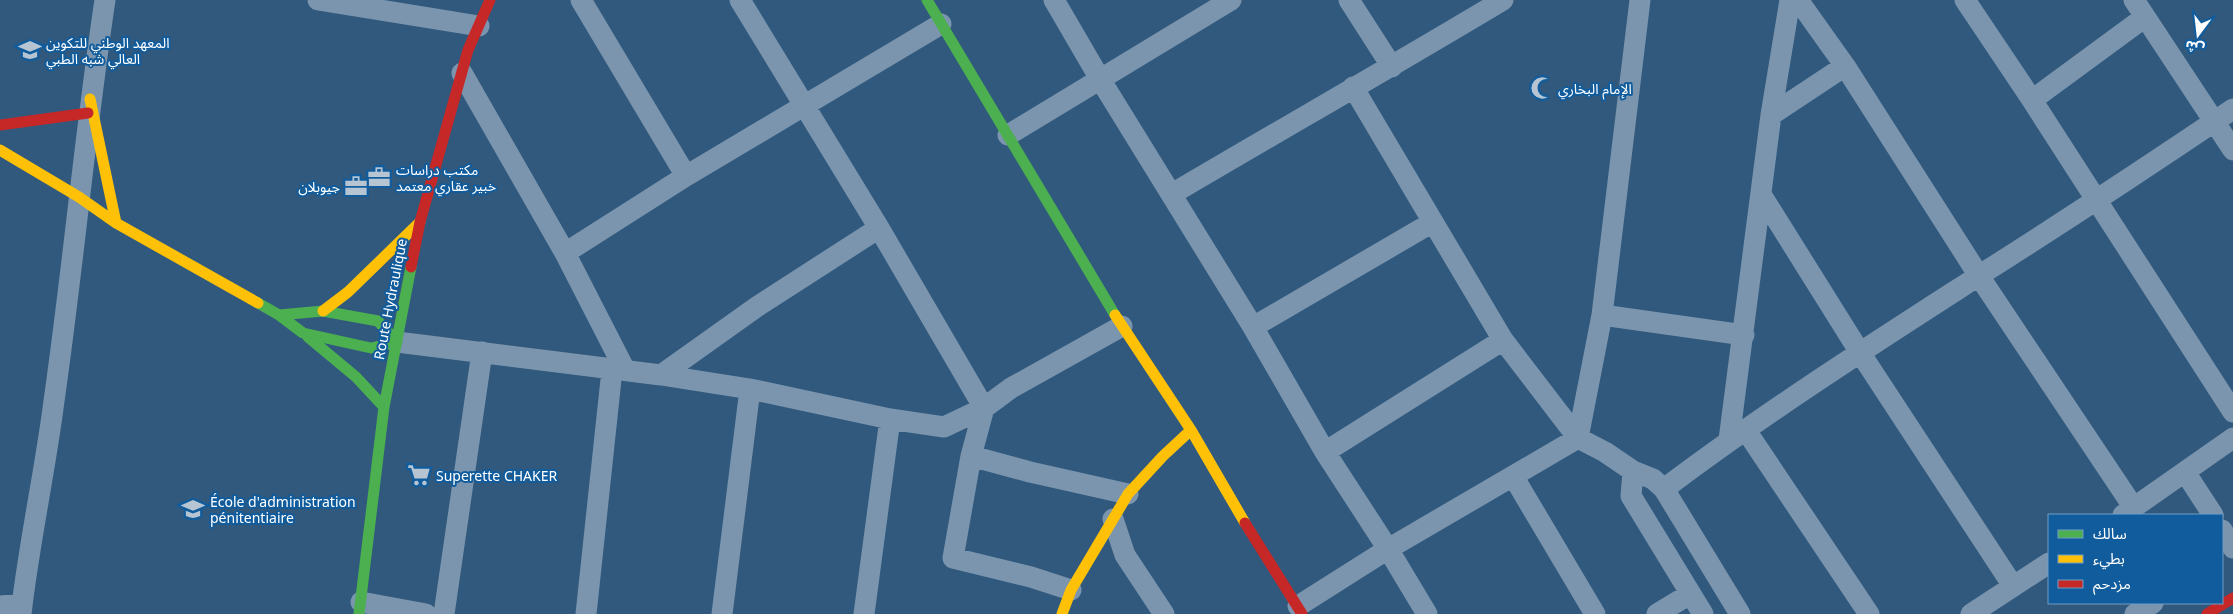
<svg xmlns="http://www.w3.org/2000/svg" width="2233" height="614" font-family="'Noto Sans','Noto Sans Arabic',sans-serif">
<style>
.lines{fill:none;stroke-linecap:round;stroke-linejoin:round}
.street{stroke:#7b95ae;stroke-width:21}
.fast{stroke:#4caf50;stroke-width:11}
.slow{stroke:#ffc107;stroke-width:11}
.jam{stroke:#c62828;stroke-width:11}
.labels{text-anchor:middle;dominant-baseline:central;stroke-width:4;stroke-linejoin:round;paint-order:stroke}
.poi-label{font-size:14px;fill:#fff;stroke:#105c9d;text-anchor:start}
.street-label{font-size:14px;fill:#fff;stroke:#105c9d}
</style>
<rect width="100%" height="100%" fill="#30597d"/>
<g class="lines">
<path class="street" d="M318 0 479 26
M581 0 686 176
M740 0 879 228 984 408 971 456 1030 472 1128 494
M1054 0 1100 79 1253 327 1325 452 1388 549 1427 614
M1349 0 1392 67
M1798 0 1845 66 1979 276 2134 508
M1965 0 2032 100 2233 412
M2134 0 2233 150
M462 73 565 253 625 370
M1353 87 1503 340 1578 438 1605 452 1633 471 1653 479 1664 489 1740 614
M2032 100 2145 17
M1771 115 1845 66
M1008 135 1231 0
M1172 194C1282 129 1393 66 1503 0
M1762 196 1859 351 2013 586
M565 253 686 176 941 24
M1602 315 1744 335
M1253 327 1433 222
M397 342 661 375 750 389 890 419 944 427 984 408 1011 388 1122 326
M661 375 758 306 879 228
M1745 429 1869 614
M1729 440 1771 115 1790 0
M1325 452 1503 340
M971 456 953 558 1031 577 1071 590
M1633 471 1631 496 1703 614
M2185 472 2213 515
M1513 476 1595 614
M1664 489C1766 412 1873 344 1980 275 2065 221 2150 165 2233 109
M2123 515 2233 438
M1113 519 1125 555 1164 614
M2222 530 2233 548
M361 602 426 614
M0 606 22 604
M1298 606 1388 549 1578 438 1602 315 1640 0
M21 614C29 543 45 472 54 401 73 268 85 133 105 0
M444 614 482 352
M586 614 612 370
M722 614 750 389
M864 614 890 419
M1657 614 1690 594
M1971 614 2049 563
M2135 614 2153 603"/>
<path class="fast" d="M927 0 1115 315
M258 303 279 315 303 333 371 348 397 342 378 321 323 311 279 315
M308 337 356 377 384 407
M359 614 384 407 411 267"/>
<path class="slow" d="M90 99 116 223
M0 150 79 197 116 223 258 303
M323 311 348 292 420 222
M1115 315 1191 430 1245 523
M1062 614 1071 590 1128 494 1163 456 1191 430"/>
<path class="jam" d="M0 125 88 113
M411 267 420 222 468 50 490 0
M1245 523 1302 614
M2207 614 2233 598"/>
</g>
<defs>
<symbol id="university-bare" viewBox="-9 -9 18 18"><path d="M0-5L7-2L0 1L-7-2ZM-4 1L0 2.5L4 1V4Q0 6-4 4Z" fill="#b7c5d2" stroke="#105c9d" stroke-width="2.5" paint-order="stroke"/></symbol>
<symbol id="mosque-bare" viewBox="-9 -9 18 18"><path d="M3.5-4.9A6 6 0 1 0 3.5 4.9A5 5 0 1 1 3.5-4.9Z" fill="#b7c5d2" stroke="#105c9d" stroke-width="2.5" paint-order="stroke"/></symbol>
<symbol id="office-bare" viewBox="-9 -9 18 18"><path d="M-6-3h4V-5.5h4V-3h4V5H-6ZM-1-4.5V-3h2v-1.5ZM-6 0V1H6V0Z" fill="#b7c5d2" stroke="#105c9d" stroke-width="2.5" paint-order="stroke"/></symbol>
<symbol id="supermarket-bare" viewBox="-9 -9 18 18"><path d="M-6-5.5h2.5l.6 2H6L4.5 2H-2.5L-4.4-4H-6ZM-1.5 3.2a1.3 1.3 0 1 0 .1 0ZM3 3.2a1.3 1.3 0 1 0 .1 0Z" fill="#b7c5d2" stroke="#105c9d" stroke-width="2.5" paint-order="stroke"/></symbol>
<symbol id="school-bare" viewBox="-9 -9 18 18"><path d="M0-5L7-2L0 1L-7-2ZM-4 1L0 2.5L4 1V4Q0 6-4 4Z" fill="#b7c5d2" stroke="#105c9d" stroke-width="2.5" paint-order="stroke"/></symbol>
</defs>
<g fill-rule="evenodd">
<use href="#university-bare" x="14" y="34" width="32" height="32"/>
<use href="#mosque-bare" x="1526" y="72" width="32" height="32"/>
<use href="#office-bare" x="363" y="161" width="32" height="32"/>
<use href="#office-bare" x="340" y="170" width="32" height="32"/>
<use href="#supermarket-bare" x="403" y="459" width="32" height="32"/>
<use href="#school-bare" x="177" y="493" width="32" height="32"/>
</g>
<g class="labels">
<g class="poi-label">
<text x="46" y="42">المعهد الوطني للتكوين<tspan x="46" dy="16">العالي شبه الطبي</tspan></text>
<text x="1558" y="88">الإمام البخاري</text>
<text x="396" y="169">مكتب دراسات<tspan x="396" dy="16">خبير عقاري معتمد</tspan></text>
<text x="340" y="186" text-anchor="end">جيوبلان</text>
<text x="436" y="475">Superette CHAKER</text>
<text x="210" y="501">École d'administration<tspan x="210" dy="16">pénitentiaire</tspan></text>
</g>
<g class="street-label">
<text transform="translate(390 299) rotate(-79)">Route Hydraulique</text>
</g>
</g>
<rect x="2048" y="514" width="175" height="90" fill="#105c9d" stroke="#709dc4"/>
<rect x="2058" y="530" width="25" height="8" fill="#4caf50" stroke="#709dc4"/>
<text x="2093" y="539" font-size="15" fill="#ffffff">سالك</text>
<rect x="2058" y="555" width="25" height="8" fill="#ffc107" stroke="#709dc4"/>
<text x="2093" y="564" font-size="15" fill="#ffffff">بطيء</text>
<rect x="2058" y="580" width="25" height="8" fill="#c62828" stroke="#709dc4"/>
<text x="2093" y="589" font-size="15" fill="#ffffff">مزدحم</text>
<g transform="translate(2198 35) rotate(195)" stroke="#105c9d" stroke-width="4" paint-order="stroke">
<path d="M0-4L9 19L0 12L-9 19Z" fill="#ffffff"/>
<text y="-8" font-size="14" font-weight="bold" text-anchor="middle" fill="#ffffff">ش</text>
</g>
</svg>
